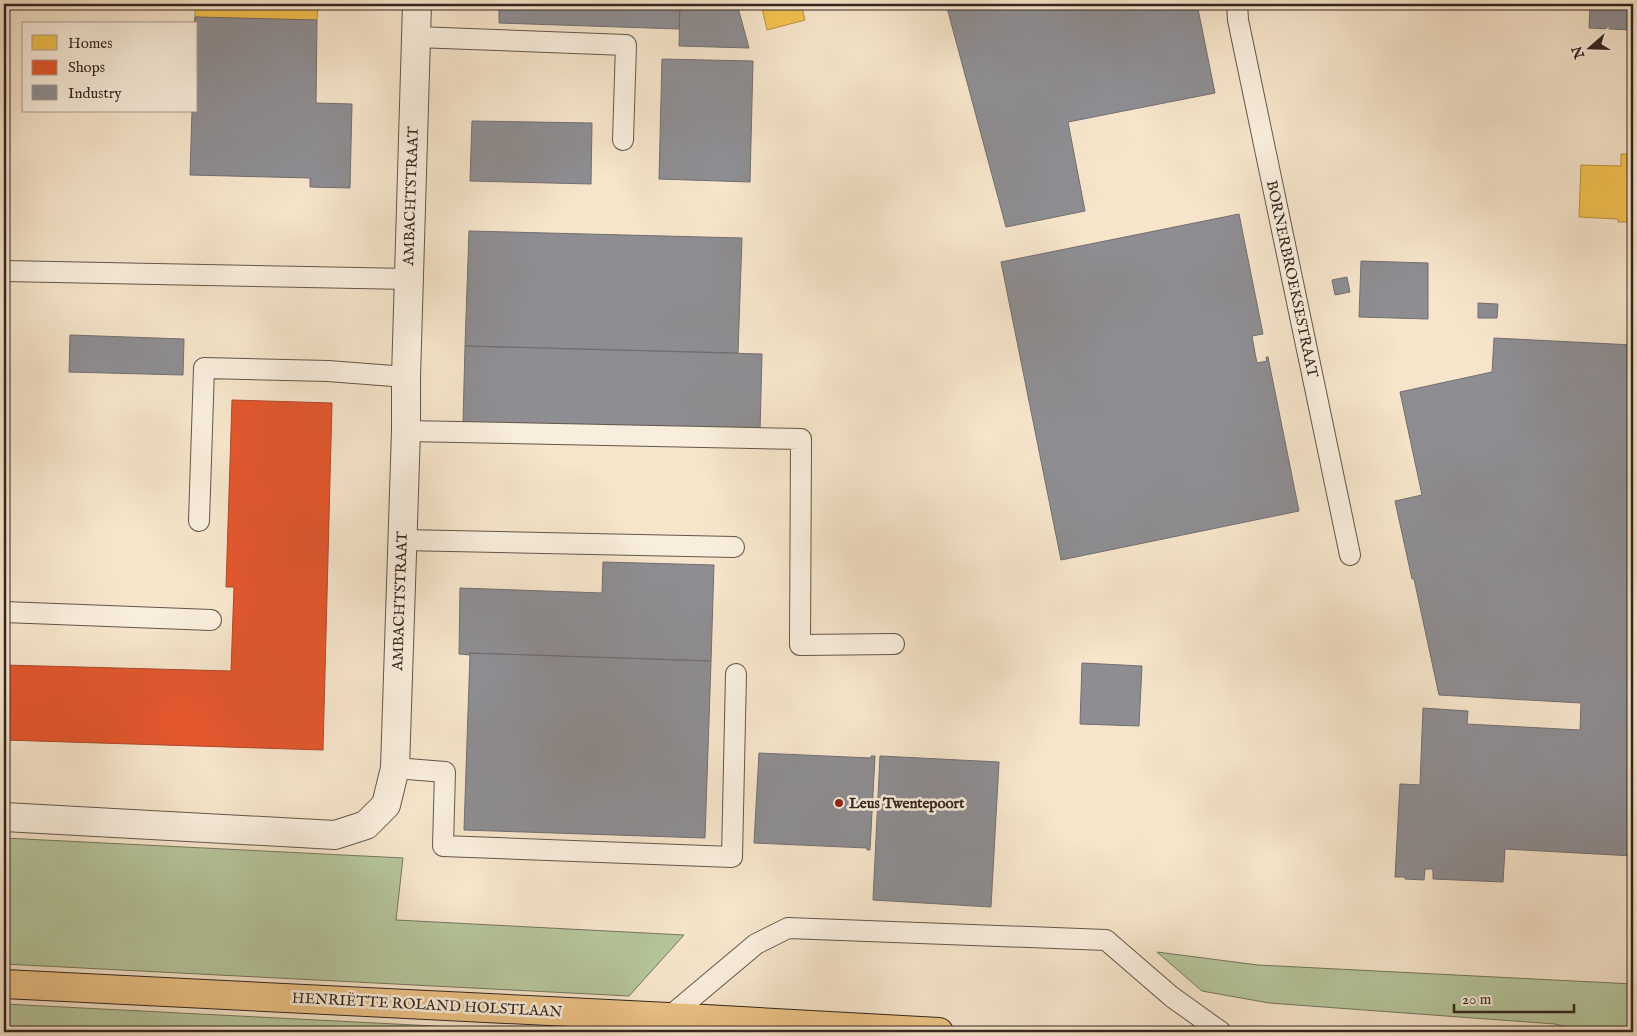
<svg xmlns="http://www.w3.org/2000/svg" width="1637" height="1036" font-family="'IM FELL English',serif">
<style>
.green{fill:#b6c69c;stroke:#75765e}
.homes{fill:#f2c14e;stroke:#b99240}
.shops{fill:#e4572e;stroke:#af482a}
.industry{fill:#8d8d92;stroke:#726e70}
.lines{fill:none;stroke-linecap:round;stroke-linejoin:round}
.lane-casing{stroke:#64564b;stroke-width:22}
.street-casing{stroke:#64564b;stroke-width:30}
.primary-casing{stroke:#342620;stroke-width:30}
.lane{stroke:#f9eedd;stroke-width:20}
.street{stroke:#f9eedd;stroke-width:28}
.primary{stroke:#ebc286;stroke-width:28}
.poi-dot{fill:#8f2418;stroke:#f9eedd;stroke-width:2}
.labels{text-anchor:middle;dominant-baseline:central;stroke-width:5;stroke-linejoin:round;paint-order:stroke}
.street-label{font-size:15px;fill:#342620;stroke:#f9eedd}
.poi-label{font-size:15px;font-weight:bold;fill:#342620;stroke:#f9eedd;text-anchor:start}
</style>
<rect width="100%" height="100%" fill="#f6e5cb"/>
<filter id="stains"><feTurbulence type="fractalNoise" baseFrequency=".004" numOctaves="4"/><feColorMatrix values="0 0 0 0 .2 0 0 0 0 .09 0 0 0 0 .02 0 0 0 .5 -.17"/></filter>
<radialGradient id="worn" r=".72"><stop offset=".6" stop-color="#630" stop-opacity="0"/><stop offset="1" stop-color="#630" stop-opacity=".3"/></radialGradient>
<path class="green" d="M4 838 403 858 396 920 684 935 629 996 4 964Z
M1157 952 1258 965 1633 984V1032H1587L1555 1024 1269 1003 1202 991Z
M4 1004 551 1032H4Z"/>
<path class="homes" d="M195 4H318L317 20 195 17Z
M761 4H801L805 20 767 30Z
M1621 154H1633V222H1618V219L1579 217 1581 165 1621 166Z"/>
<path class="shops" d="M232 400 332 403 323 750 4 740V665L231 671 234 587H226Z"/>
<path class="industry" d="M8 4H129V8L7 5Z
M499 4H680L679 29 499 23Z
M680 4H737L749 48 679 46Z
M946 4H1197L1215 93 1068 122 1085 211 1006 227Z
M1590 4H1633V30L1589 28Z
M195 17 317 20 316 103 352 104 350 188 310 187V178L190 175 192 111H196V24H194Z
M662 59 753 61 750 182 659 179Z
M472 121 592 123 591 184 470 181Z
M1239 214 1263 334 1252 336 1255 353 1257 363 1267 361 1266 357H1268L1299 511 1061 560 1001 262Z
M469 231 742 238 738 353 465 346Z
M1361 261 1428 263V319L1359 317Z
M1347 277 1350 292 1335 295 1332 280Z
M1478 303 1498 304 1497 318H1478Z
M70 335 184 339 183 375 69 372Z
M1494 338 1633 345V856L1505 849 1503 882 1433 879V869H1425L1424 880 1405 879V877H1395L1400 784 1420 785 1423 708 1468 711 1467 724 1580 730 1581 703 1439 695 1414 579H1412L1395 501 1422 495 1400 392 1492 372Z
M465 346 762 354 760 431 463 423Z
M603 562 714 565 711 661 470 653V655L459 654 460 588 602 593Z
M470 653 711 661 705 838 464 830Z
M1082 663 1142 666 1139 726 1080 724Z
M759 753 871 758V756H875L870 850H867V848L754 843Z
M880 756 999 762 991 907 873 900Z"/>
<g class="lines">
<defs>
<path id="lane" d="M1237 4 1238 20 1350 555
M416 37 626 45 623 140
M4 271 409 279
M406 431 801 439 800 645 894 644
M199 521 204 368 328 371 406 377
M402 540 734 547
M4 612 211 620
M395 768 445 772 443 846 732 857 736 674
M669 1017 756 944 788 928 1106 940 1172 997 1221 1032"/>
<path id="street" d="M4 817 335 835 366 825 386 805 395 768 406 431V377L417 4"/>
<path id="primary" d="M4 984 669 1017 939 1032"/>
</defs>
<use href="#lane" class="lane-casing"/>
<use href="#street" class="street-casing"/>
<use href="#primary" class="primary-casing"/>
<use href="#lane" class="lane"/>
<use href="#street" class="street"/>
<use href="#primary" class="primary"/>
</g>
<circle class="poi-dot" cx="839" cy="803" r="5"/>
<g class="labels">
<g class="street-label">
<text transform="translate(411 196) rotate(-88)">AMBACHTSTRAAT</text>
<text transform="translate(1292 279) rotate(78)">BORNERBROEKSESTRAAT</text>
<text transform="translate(400 601) rotate(-88)">AMBACHTSTRAAT</text>
<text transform="translate(427 1005) rotate(3)">HENRIËTTE ROLAND HOLSTLAAN</text>
</g>
<g class="poi-label">
<text x="849" y="803">Leus Twentepoort</text>
</g>
</g>
<rect width="1637" height="1036" fill="none" stroke="#f6e5cb" stroke-width="20"/>
<rect x="5" y="5" width="1627" height="1026" fill="none" stroke="#342620" stroke-width="2.5"/>
<rect x="10" y="10" width="1617" height="1016" fill="none" stroke="#342620"/>
<rect x="22" y="22" width="175" height="90" fill="#f9eedd" stroke="#aa9e91"/>
<rect x="32" y="35" width="25" height="15" fill="#f2c14e" stroke="#aa9e91"/>
<text x="68" y="48" font-size="15" fill="#342620">Homes</text>
<rect x="32" y="60" width="25" height="15" fill="#e4572e" stroke="#aa9e91"/>
<text x="68" y="72" font-size="15" fill="#342620">Shops</text>
<rect x="32" y="85" width="25" height="15" fill="#8d8d92" stroke="#aa9e91"/>
<text x="68" y="98" font-size="15" fill="#342620">Industry</text>
<g transform="translate(1590 48) rotate(250)" stroke="#f9eedd" stroke-width="4" paint-order="stroke">
<path d="M0-4L9 19L0 12L-9 19Z" fill="#342620"/>
<text y="-8" font-size="14" font-weight="bold" text-anchor="middle" fill="#342620">N</text>
</g>
<path d="M1454 1004v8h120v-8" fill="none" stroke="#342620" stroke-width="2.5"/>
<text x="1462" y="1004" font-size="15" fill="#342620" stroke="#f9eedd" stroke-width="4" paint-order="stroke">20 m</text>
<rect width="100%" height="100%" filter="url(#stains)"/>
<rect width="100%" height="100%" fill="url(#worn)"/>
</svg>
